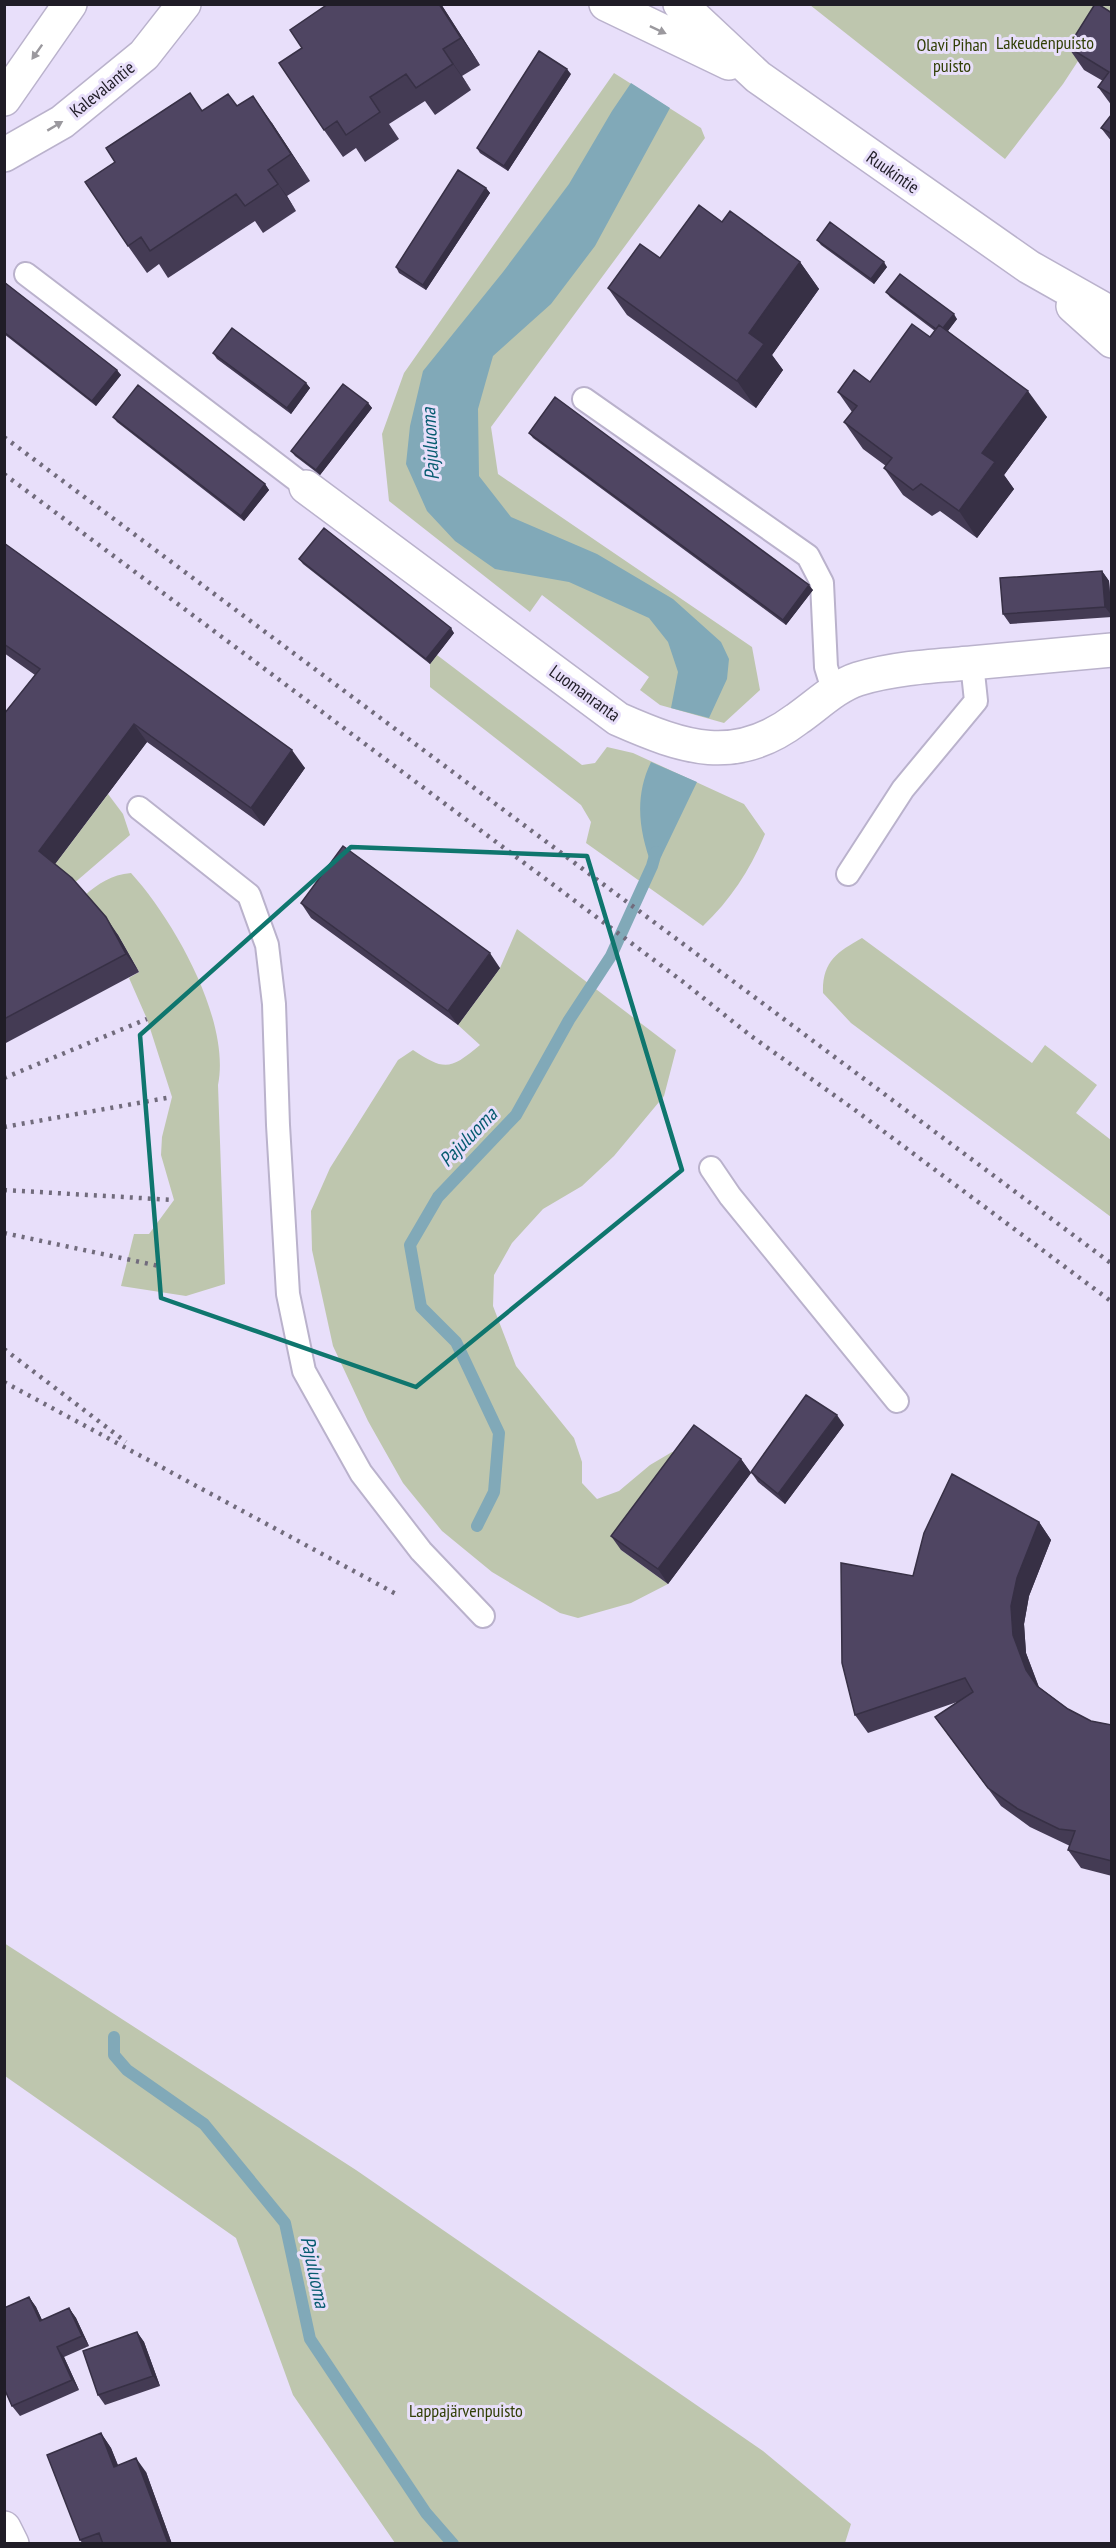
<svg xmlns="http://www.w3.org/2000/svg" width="1116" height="2548" font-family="'PT Sans Narrow',sans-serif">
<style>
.green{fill:#bec6ae}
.water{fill:#81a9b8}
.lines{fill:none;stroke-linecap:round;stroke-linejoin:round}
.stream{stroke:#81a9b8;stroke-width:12}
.lane-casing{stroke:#bab2cc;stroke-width:26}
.street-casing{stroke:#bab2cc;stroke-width:36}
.secondary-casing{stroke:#bab2cc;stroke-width:36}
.lane{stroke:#fff;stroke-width:22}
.street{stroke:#fff;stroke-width:33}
.secondary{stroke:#fff;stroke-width:33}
.rail{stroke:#716b7c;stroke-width:4.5;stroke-dasharray:3 6;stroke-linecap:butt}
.wall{fill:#443b54}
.shaded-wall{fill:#373045}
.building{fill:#4f4562;stroke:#373045;stroke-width:1.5}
.oneway{fill:#9b999e}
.marked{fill:none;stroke:#0f766e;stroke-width:4.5;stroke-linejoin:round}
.labels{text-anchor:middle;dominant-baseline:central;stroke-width:6;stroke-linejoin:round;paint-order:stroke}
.park-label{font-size:18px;fill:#313f06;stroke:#e8dffa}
.street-label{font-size:18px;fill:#201d27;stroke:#e8dffa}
.water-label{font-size:20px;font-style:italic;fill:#065b70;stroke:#e8dffa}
</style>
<rect width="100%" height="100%" fill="#e8dffa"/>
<path class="green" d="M1111 4 1112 9 1063 84 1005 159 810 5Z
M614 73 701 128 705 138 491 427 498 474 752 647 760 690 724 723 660 705 640 690 649 677 542 595 530 612 389 501 382 434 404 373Z
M437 655 582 765 595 763 607 747 633 753 744 804 765 834C750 870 731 899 703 926L586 843 591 822 581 805 430 687V664Z
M108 794 123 814 130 835 72 885 52 868Z
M131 873C174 920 231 1021 218 1085L225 1284 186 1296 121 1286 134 1234H149L174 1200 161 1155 162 1137 172 1097 147 1019 129 978 139 972 118 935 84 896C99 883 111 875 131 873Z
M517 929 676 1050 664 1096 614 1156 582 1186 543 1209 512 1243 494 1275 493 1306 516 1366 574 1438 582 1462V1483L597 1499 619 1491 650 1465 672 1452 693 1455 621 1550 668 1584 631 1603 578 1618 560 1613 492 1572 442 1531 403 1483 368 1421 333 1346 312 1250 311 1211 330 1168 398 1060 413 1050C445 1071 450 1070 480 1045L458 1025 500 968Z
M862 938 1032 1063 1045 1045 1097 1085 1076 1113 1111 1140V1217L851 1023 823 993C822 962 837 952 862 938Z
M4 1943 356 2170 763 2451 851 2524 845 2543H395L293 2395 236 2238 5 2076Z"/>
<path class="water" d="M631 83 670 108 595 246 551 304 493 356 478 409 479 476 511 517 597 554 673 599 721 642 729 659 727 679 709 718 671 708 678 672 668 642 649 618 569 582 495 569 455 541 427 511 406 464 410 426 423 371 503 272 569 184 612 111Z
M651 762 697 782 661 857 652 866C639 831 634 797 651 762Z"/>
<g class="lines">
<path class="stream" d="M477 1526 494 1492 499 1433 456 1342 421 1307 410 1245 438 1197 516 1115 569 1020 611 956 652 866 656 852
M114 2037V2055L127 2070 204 2124 285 2223 310 2339 426 2513 453 2544"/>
<defs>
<path id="lane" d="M26 274 306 487
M584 399 808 556 822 583 826 667 834 693
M139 808 249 895 267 945 274 1004 278 1125 288 1294 304 1371 361 1473 421 1551 483 1616
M848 874 903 789 976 701 972 663
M711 1168 730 1196 897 1401"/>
<path id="street" d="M306 487 618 719C684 748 735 766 797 719 816 706 836 686 858 679 895 668 933 666 971 663 1018 659 1065 654 1112 650
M4 2528 12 2544"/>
<path id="secondary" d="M606 4 729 63
M680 4 758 77 1029 267 1112 314
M4 99 70 4
M4 155 62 122 144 55 184 4
M1073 306 1112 341"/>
</defs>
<use href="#lane" class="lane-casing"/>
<use href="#street" class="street-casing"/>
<use href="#secondary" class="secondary-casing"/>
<use href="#lane" class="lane"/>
<use href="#street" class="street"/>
<use href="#secondary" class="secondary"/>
<path class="rail" d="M4 437 1112 1264
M4 474 682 981 751 1036 855 1110 1112 1302
M4 1078 147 1019
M4 1127 172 1097
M4 1190 174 1200
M4 1233 159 1266
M4 1349 126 1442
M4 1382 398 1595"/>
</g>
<path class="wall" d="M328 4H441L480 65 462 76 471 90 435 115 425 101 389 124 399 139 365 162 356 148 343 157 324 130 302 48Z
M1112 13V106L1098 87 1103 81 1084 70 1068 47Z
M571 74 508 171 480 153 477 148Z
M237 106 272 123 310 181 287 196 296 211 263 233 255 221 168 278 159 264 147 273 128 246 203 111Z
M1112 114V142L1101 128Z
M486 188 490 193 426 290 399 273 396 267Z
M722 222 800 262 819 289 772 355 783 370 756 408 627 315 608 288Z
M817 240 887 267 874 284 821 245Z
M4 282 121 375 96 406 4 334Z
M886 292 957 319 948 331 1047 417 1004 475 1014 489 977 538 940 511 932 516 903 495 884 468 886 466 863 449 844 422 852 412 838 392 870 382 930 337 935 331 890 297Z
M213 353 306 383 310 388 291 414 217 359Z
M368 403 372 408 320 475 295 456 291 451Z
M113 417 265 484 269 490 244 521 117 422Z
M529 433 813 590 786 625 533 438Z
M4 543 305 768 264 826 147 742 55 864 118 935 139 972 4 1044V714L35 675 4 653Z
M299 559 454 633 430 664 303 564Z
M1102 571 1109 581 1112 617 1010 624 1003 614Z
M301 903 500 968 458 1025 311 918Z
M844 1425 785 1504 758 1482 751 1472Z
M741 1459 751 1473 668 1584 621 1550 611 1536Z
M1039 1522 1051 1540 1029 1596 1024 1624 1026 1653 1039 1687 1068 1709 1091 1721 1112 1725V1876L1081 1868 1068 1850 1070 1846 1030 1827 1001 1806 935 1717 957 1702 868 1733 855 1715 913 1576Z
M29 2297 36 2307 42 2320 69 2308 76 2318 89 2346 64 2357 79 2390 20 2416 12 2406 6 2392 4 2393V2308Z
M137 2332 144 2342 160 2386 105 2405 98 2395Z
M101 2433 111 2448 118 2465 146 2472 172 2544H83L80 2540Z"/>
<path class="shaded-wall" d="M439 4H441L480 65 461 38Z
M443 49 462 76 471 90 453 64Z
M567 69 571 74 508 171 504 166Z
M253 96 272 123 310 181 291 154Z
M268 170 287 196 296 211 278 184Z
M486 188 490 193 426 290 423 285Z
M800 262 819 289 772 355 783 370 756 408 737 381 749 333Z
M884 262 887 267 874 284 871 279Z
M954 314 957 319 943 337 940 332Z
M117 370 121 375 96 406 92 401Z
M306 383 310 388 291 414 287 408Z
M1028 391 1047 417 1004 475 1014 489 977 538 959 511 982 453Z
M368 403 372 408 320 475 316 470Z
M265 484 269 490 244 521 241 516Z
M1102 571 1109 581 1112 616 1105 607Z
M809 585 813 590 786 625 783 620Z
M451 628 454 633 430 664 426 659Z
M134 724 147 742 52 868 39 851Z
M292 750 305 768 264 826 251 808Z
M106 917 118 935 139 972 126 954Z
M490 953 500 968 458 1025 448 1011Z
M837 1415 844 1425 785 1504 778 1494Z
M741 1459 751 1473 668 1584 658 1569Z
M1039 1522 1051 1540 1029 1596 1024 1624 1026 1653 1039 1688 1026 1670 1013 1635 1011 1606 1017 1578Z
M29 2297 36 2307 47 2331 40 2321Z
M69 2308 76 2318 89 2346 82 2336Z
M137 2332 144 2342 160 2386 153 2376Z
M57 2347 64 2357 79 2390 72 2380Z
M101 2433 111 2448 124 2481 114 2467Z
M136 2458 146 2472 172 2544 168 2543Z"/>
<path class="building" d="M328 4H439L461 38 443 49 453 64 416 88 406 74 370 97 380 112 346 135 337 121 324 130 279 63 302 48 290 30Z
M1095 4H1098L1112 13V95L1098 87 1109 72 1068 47Z
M539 51 567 69 504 166 477 148Z
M190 93 202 111 228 94 237 106 253 96 291 154 268 170 278 184 245 206 236 194 150 251 141 237 128 246 85 182 115 162 106 148Z
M1112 114V134L1101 128Z
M458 170 486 188 423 285 396 267Z
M699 205 722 222 730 211 800 262 749 333 764 344 737 381 608 288 640 244 660 258Z
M830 222 884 262 871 279 817 240Z
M900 274 954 314 943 328 939 325 936 329 886 292Z
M4 282 117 370 92 401 4 332Z
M912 324 930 337 939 325 1028 391 982 453 995 462 959 511 921 484 913 490 884 468 892 458 844 422 857 406 838 392 854 370 870 382Z
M232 328 306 383 287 408 213 353Z
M343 384 368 403 316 470 291 451Z
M138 385 265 484 241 516 113 417Z
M555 397 809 585 783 620 529 433Z
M324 528 451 628 426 659 299 559Z
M4 543 292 750 251 808 134 724 39 851 72 878 106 917 126 954 4 1019V714L40 669 4 644Z
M1102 571 1105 607 1003 614 1000 578Z
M343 846 490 953 448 1011 301 903Z
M806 1395 837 1415 778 1494 751 1472Z
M694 1425 741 1459 658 1569 611 1536Z
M952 1474 1039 1522 1017 1578 1011 1606 1013 1635 1026 1670 1037 1686 1068 1709 1091 1721 1112 1725V1861L1068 1850 1075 1831 1059 1829 1018 1809 988 1788 935 1717 973 1692 965 1678 855 1715 842 1663 841 1563 913 1576 924 1533Z
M29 2297 40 2321 69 2308 82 2336 57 2347 72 2380 12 2406 4 2388V2308Z
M137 2332 153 2376 98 2395 83 2351Z
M101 2433 114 2467 136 2458 168 2543 103 2544 99 2533 80 2540 47 2455Z"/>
<defs><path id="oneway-solid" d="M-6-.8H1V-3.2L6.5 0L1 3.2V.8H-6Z" transform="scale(1.5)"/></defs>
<g class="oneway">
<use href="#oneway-solid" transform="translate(658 30) rotate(25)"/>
<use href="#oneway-solid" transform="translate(37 52) rotate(125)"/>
<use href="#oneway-solid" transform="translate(55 126) rotate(-31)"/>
</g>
<path class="marked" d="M351 847 587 856 682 1170 416 1387 161 1298 140 1035Z"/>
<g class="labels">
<g class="park-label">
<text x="1045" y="42">Lakeudenpuisto</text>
<text x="952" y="44">Olavi Pihan<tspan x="952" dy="21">puisto</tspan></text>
<text x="466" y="2410">Lappajärvenpuisto</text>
</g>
<g class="street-label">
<text transform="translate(102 89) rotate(-39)">Kalevalantie</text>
<text transform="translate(893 172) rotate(35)">Ruukintie</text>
<text transform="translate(585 693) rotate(36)">Luomanranta</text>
</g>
<g class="water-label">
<text transform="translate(430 444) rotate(-93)">Pajuluoma</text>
<text transform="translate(468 1137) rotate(-46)">Pajuluoma</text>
<text transform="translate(315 2272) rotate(78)">Pajuluoma</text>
</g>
</g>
<rect width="1116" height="2548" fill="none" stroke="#201d27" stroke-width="12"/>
</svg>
